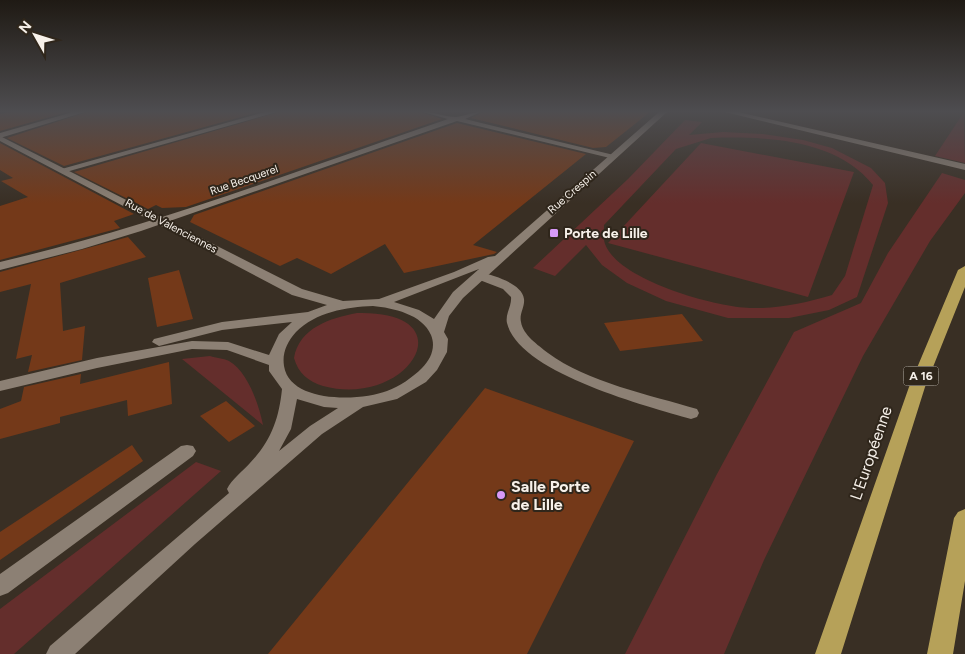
<svg xmlns="http://www.w3.org/2000/svg" width="965" height="654" font-family="Figtree,sans-serif">
<style>
.green{fill:#642e2c;fill-rule:evenodd}
.building{fill:#743919}
.lines{fill:none;stroke-linecap:round;stroke-linejoin:round}
.service{fill:#8c8074;fill-rule:evenodd}
.minor{fill:#8c8074;fill-rule:evenodd}
.tertiary{fill:#8c8074;fill-rule:evenodd}
.secondary{fill:#8c8074;fill-rule:evenodd}
.motorway{fill:#b6a159;fill-rule:evenodd}
.poi-dot{fill:#d89af8;stroke:#2f261b;stroke-width:2}
.labels{text-anchor:middle;dominant-baseline:central;stroke-width:4;stroke-linejoin:round;paint-order:stroke}
.far-street-label{font-size:11px;fill:#f7f1ea;stroke:#2f261b}
.shield{fill:#2f261b;stroke:#bbb4ac;stroke-width:1}
.shield-label{font-size:12px;font-weight:bold;fill:#f7f1ea}
.poi-label{font-size:14px;font-weight:bold;fill:#f7f1ea;stroke:#2f261b;text-anchor:start}
.near-street-label{font-size:16px;fill:#f7f1ea;stroke:#2f261b}
.near-poi-label{font-size:16px;font-weight:bold;fill:#f7f1ea;stroke:#2f261b;text-anchor:start}
</style>
<rect width="100%" height="100%" fill="#392f24"/>
<path class="green" d="M964 112 965 163 935 156Z
M685 120 702 122 689 135 723 132 763 134 803 140 832 148 871 168 885 183 888 203 857 297 829 310 789 318H728L666 301 627 283 602 265 586 245 555 276 533 268 628 179ZM711 138C765 136 837 139 873 185L845 276 832 295C805 303 778 309 750 308 715 307 618 280 605 244 603 238 604 231 604 225L676 149Z
M701 143 854 172 808 297 608 243Z
M942 173 965 180V193L930 241 863 356 764 560 724 654H625L717 474 794 332 861 303 888 253Z
M357 313C469 310 409 409 323 386 309 382 298 373 294 358 299 328 330 318 357 313Z
M210 356C216 358 223 358 229 361 248 372 259 405 263 425L182 359Z
M196 462 221 471 14 654H0V609Z"/>
<path class="building" d="M11 112H67L0 131V114Z
M87 112H259L64 166 7 138Z
M279 112H421L442 119 186 207 162 208 156 205 148 209 74 172Z
M483 112H650L606 147 593 148 471 118Z
M457 123 586 154 473 245 497 252 494 254 404 273 385 244 331 274 297 258 280 266 190 222 194 215Z
M0 143 134 214 114 221 120 228 0 260V206L28 197 1 181 13 178 0 170Z
M128 237 146 257 60 283 63 331 85 326 82 360 28 372 32 355 16 359 31 284 0 292V272Z
M179 270 193 319 157 327 148 278Z
M682 314 703 341 620 351 604 323Z
M169 362 172 404 128 416 127 400 60 417V423L0 439V409L21 401 24 387 81 374 80 384Z
M485 388 634 441 527 654H268Z
M226 401 255 426 229 442 200 416Z
M132 445 143 461 0 560V532Z"/>
<g class="lines">
<path class="service" d="M481 272C494 276 522 283 524 299 525 307 519 314 521 322 523 335 538 345 548 353 587 382 650 395 697 409L699 413 697 417 691 419C647 406 519 373 507 323 505 314 512 306 511 297L503 289 477 279 475 276Z
M187 445 193 446 196 451 193 456 8 593 0 596V574L181 446Z"/>
<path class="minor" d="M265 112H277L66 172 58 170Z
M423 112C434 112 446 117 456 117 465 116 472 112 481 112L465 119 618 156 614 159 457 121 141 231 82 249 0 270V262C153 226 300 170 448 119Z
M725 112H738L965 164V170Z"/>
<path class="tertiary" d="M73 112H85L0 138V133Z"/>
<path class="secondary" d="M659 112H667L463 298 449 316 444 332 448 339 447 352 437 370 426 382 397 399 363 407 322 434 195 544 75 654H46L50 646 229 493 227 489C232 479 243 471 250 463 271 441 279 419 282 389L269 371V365L227 350 192 349 97 368 0 391V381L97 358 192 341 228 342 269 355 279 334 292 322 222 330 159 346 152 342 154 339 222 322 308 312 327 305 292 295 0 141V136L302 289 343 301 379 299 454 272 488 257 495 256ZM479 269 453 292 434 319 419 310 394 302ZM373 306C393 308 422 314 431 335 436 347 431 359 422 368 412 378 400 386 387 391 361 401 290 404 284 366 282 353 287 342 296 332 316 312 346 307 373 306ZM297 399 324 407 338 408 310 426 279 451 291 429Z"/>
<path class="motorway" d="M965 266V287L925 387 841 654H815L909 387 958 270Z
M965 509V581L953 654H927L954 518 958 512Z"/>
</g>
<linearGradient id="sky" x2="0" y2="1"><stop stop-color="#1f1a14"/><stop offset="0.55" stop-color="#4e4d50"/><stop offset="1" stop-color="#4e4d50" stop-opacity="0"/></linearGradient>
<rect width="965" height="203" fill="url(#sky)"/>
<g class="poi-dot">
<rect x="549" y="228" width="10" height="10" rx="2.5"/>
<circle cx="501" cy="495" r="5"/>
</g>
<g class="labels">
<g class="far-street-label">
<text transform="translate(244 180) rotate(-19)">Rue Becquerel</text>
<text transform="translate(572 192) rotate(-41)">Rue Crespin</text>
<text transform="translate(171 226) rotate(28)">Rue de Valenciennes</text>
</g>
<rect class="shield" x="903.5" y="366.5" width="35" height="19" rx="4"/>
<g class="shield-label">
<text x="921" y="376">A 16</text>
</g>
<g class="poi-label">
<text x="564" y="233">Porte de Lille</text>
</g>
<g class="near-street-label">
<text transform="translate(871 453) rotate(-71)">L'Européenne</text>
</g>
<g class="near-poi-label">
<text x="511" y="486">Salle Porte<tspan x="511" dy="18">de Lille</tspan></text>
</g>
</g>
<g transform="translate(35 35) rotate(309)" stroke="#2f261b" stroke-width="4" paint-order="stroke">
<path d="M0-4L9 19L0 12L-9 19Z" fill="#f7f1ea"/>
<text y="-8" font-size="14" font-weight="bold" text-anchor="middle" fill="#f7f1ea">N</text>
</g>
</svg>
